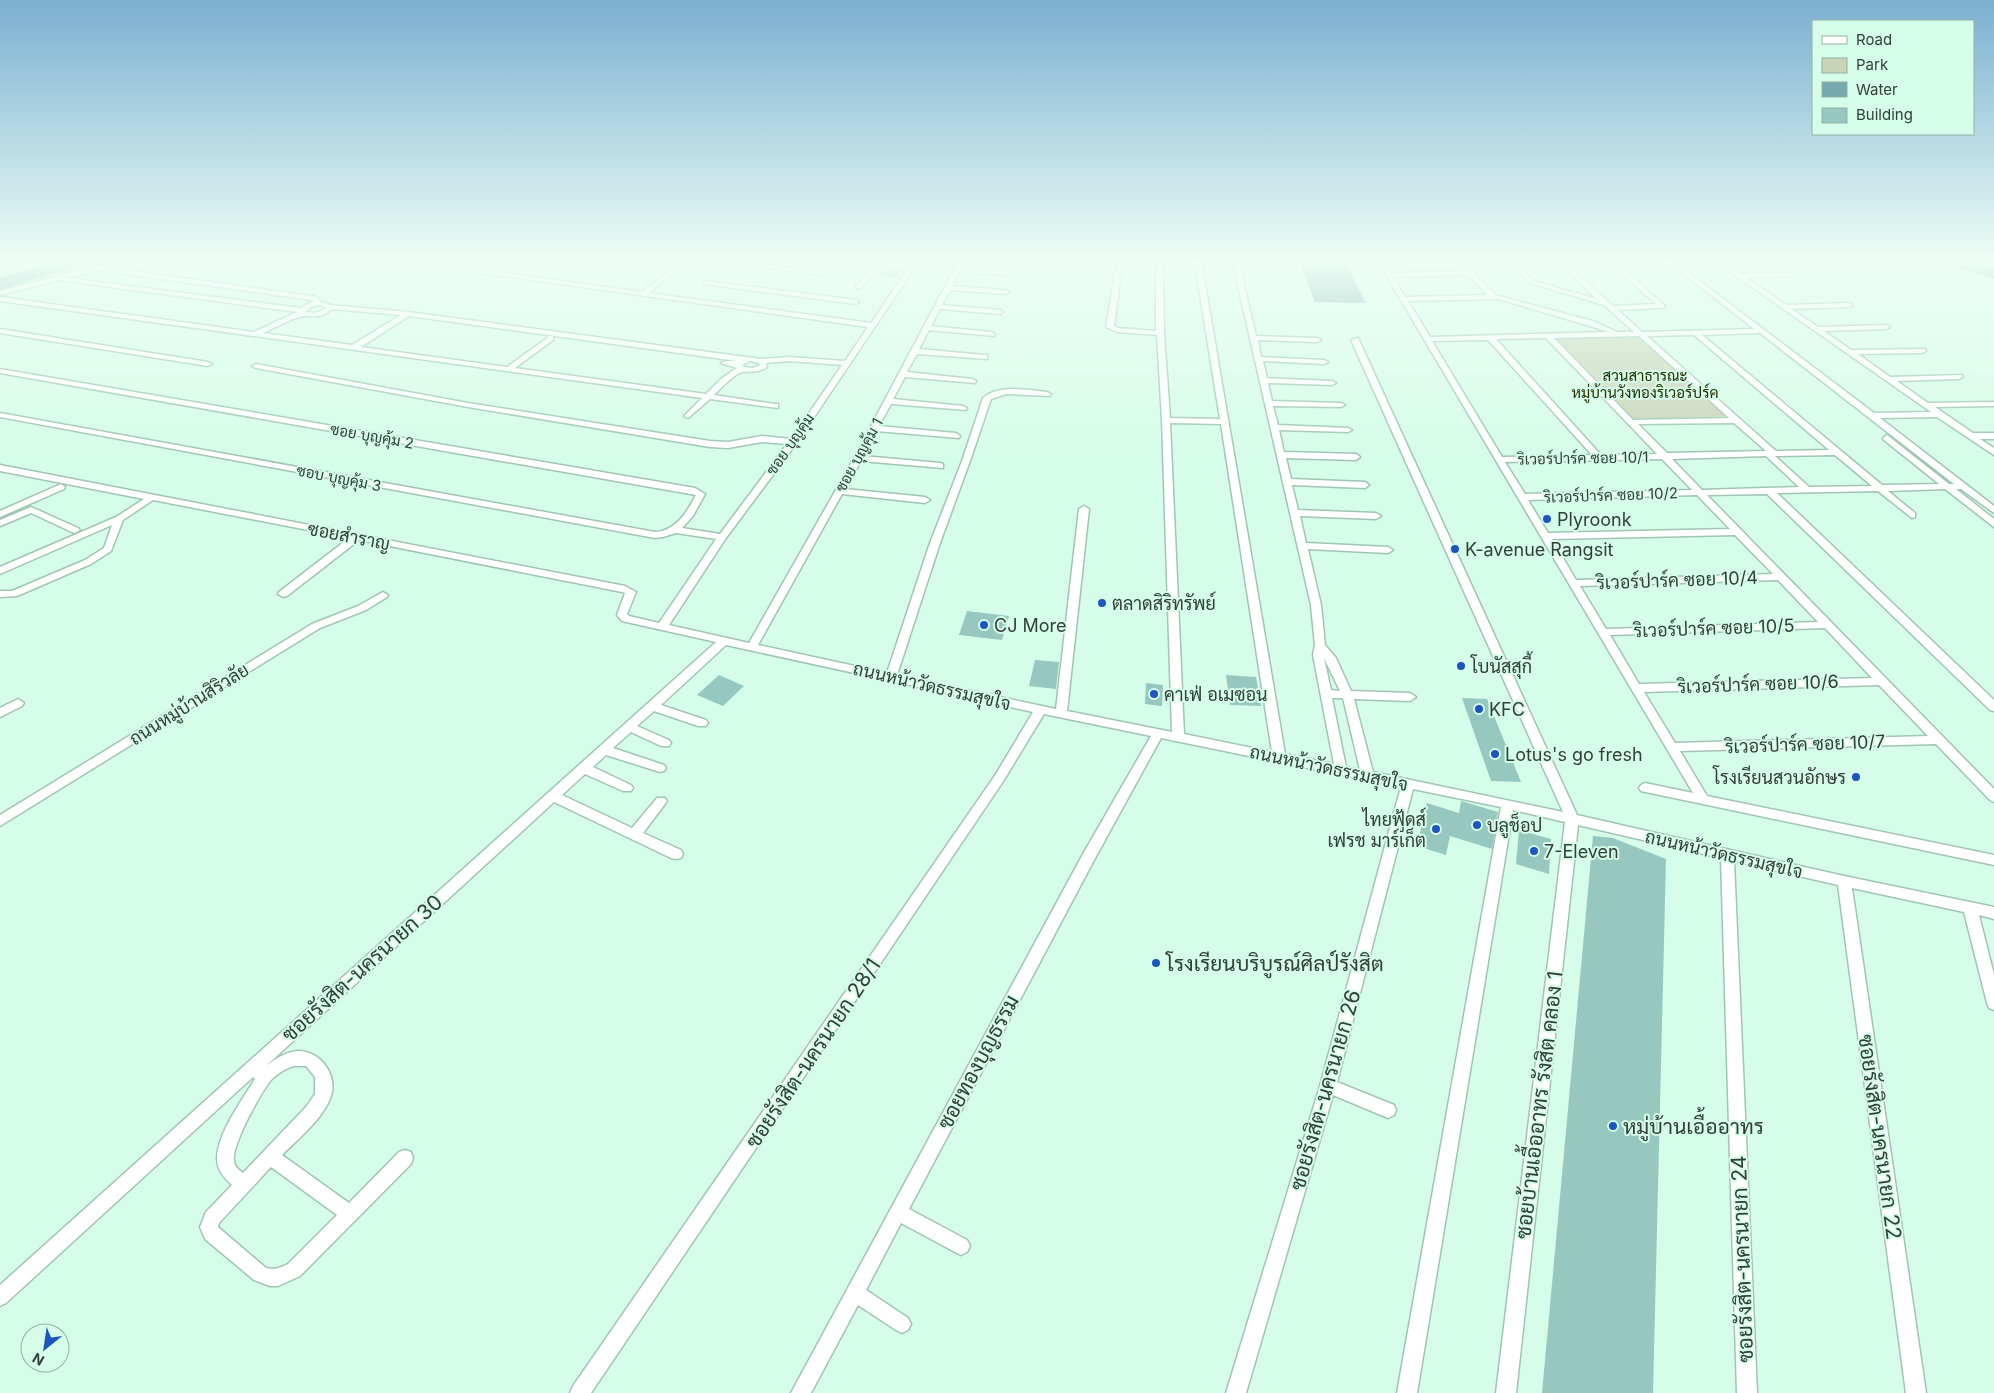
<svg xmlns="http://www.w3.org/2000/svg" width="1994" height="1393" font-family="Inter,Sarabun,sans-serif">
<style>
.green{fill:#c9d3b6}
.water{fill:#76aaae}
.building{fill:#96c8bf}
.lines{fill:none;stroke-linecap:round;stroke-linejoin:round}
.minor-casing{stroke:#a0c5b2;stroke-width:3}
.minor{fill:#fff;fill-rule:evenodd}
.poi-dot{fill:#1c54c0;stroke:#d6fde9;stroke-width:2}
.labels{text-anchor:middle;dominant-baseline:central;stroke-width:4;stroke-linejoin:round;paint-order:stroke}
.far-park-label{font-size:15px;fill:#253003;stroke:#d6fde9}
.far-street-label{font-size:15px;fill:#303f38;stroke:#d6fde9}
.poi-label{font-size:18px;fill:#303f38;stroke:#d6fde9;text-anchor:start}
.street-label{font-size:18px;fill:#303f38;stroke:#d6fde9}
.near-poi-label{font-size:21px;fill:#303f38;stroke:#d6fde9;text-anchor:start}
.near-street-label{font-size:21px;fill:#303f38;stroke:#d6fde9}
</style>
<rect width="100%" height="100%" fill="#d6fde9"/>
<path class="green" d="M1640 334 1735 416 1630 419 1551 337Z"/>
<path class="water" d="M58 260H98L0 290V278Z
M1299 260H1344L1366 303 1315 302Z
M1932 260H1967L1994 269V279Z"/>
<path class="building" d="M887 266 903 268 896 278 879 276Z
M967 611 1009 616 1002 640 959 635Z
M1035 660 1059 662 1056 689 1029 686Z
M719 675 744 686 723 706 697 695Z
M1226 675 1256 677 1261 706 1230 705Z
M1146 683 1163 685 1162 706 1145 704Z
M1462 698 1487 699 1521 782 1491 781Z
M1461 801 1498 812 1492 849 1450 836 1446 855 1417 846 1427 803 1459 813Z
M1519 830 1551 839 1549 874 1516 864Z
M1593 836 1613 838 1666 859 1653 1393H1542Z"/>
<g class="lines">
<defs>
<path id="minor" d="M388 260H409L642 292 673 269 676 271 675 272 649 293 871 323 911 264 886 261 860 288H856V286L879 260H920L796 444 726 538 669 625 749 643 854 458 959 260H965L961 268 1013 272V274L1011 275 959 272 952 286 1006 290 1009 292 1006 294 950 290 942 305 1000 310 1003 312 1000 314 940 309 931 326 991 332 995 334 994 336 929 330 919 349 984 355H987V359L917 354 907 372 972 379 976 381 975 383 905 377 893 399 963 406 967 408 966 410 891 404 879 426 956 433 960 436 959 438 876 431 863 456 940 463 943 464V468L861 461 845 489 925 497 930 500 925 503 842 494 758 645 887 673 930 543 962 461 983 398C998 384 1028 390 1047 392L1051 394 1050 396 1006 394 991 399 970 461 940 543 897 675 1056 709 1079 509 1084 506 1089 509 1067 711 1172 732 1162 420 1157 335 1117 332 1106 327 1117 260H1123L1114 326 1118 328 1156 331V260H1201L1285 754 1334 764 1313 655 1315 645 1311 605 1232 260H1238L1256 336 1317 338 1321 340 1317 342 1258 340 1261 357 1324 360 1328 362 1324 364 1263 361 1267 378 1332 381 1336 383 1332 385 1268 383 1272 401 1341 403 1345 405 1341 407 1273 406 1278 425 1348 428 1352 430 1348 432 1279 430 1284 452 1356 454 1360 457 1356 460 1286 458 1291 479 1365 482 1369 485 1365 488 1292 485 1298 510 1376 513 1381 516 1376 519 1300 516 1306 543 1388 547 1393 550 1388 553 1308 549 1321 605 1325 645 1336 658 1351 691 1410 693 1416 697 1410 701 1354 699 1373 772 1563 812 1351 340 1358 338 1577 815 1844 876 1994 907V919L1979 915 1994 975V1010L1989 1008 1987 1003 1964 912 1852 888 1926 1393H1906L1838 885 1734 861 1757 1393H1737L1721 858 1578 825 1516 1393H1496L1565 822 1513 810 1417 1393H1397L1501 807 1413 789 1337 1082 1394 1105 1396 1110 1394 1115 1388 1118 1333 1095 1246 1393H1226L1320 1086 1401 787 1161 738 1093 862 909 1209 967 1240 970 1246 967 1252 961 1255 955 1252 901 1223 866 1290 908 1318 911 1324 908 1330 902 1333 896 1330 858 1305 811 1393H791L1083 854 1151 736 1044 714 1004 780 591 1393H570L573 1386 996 774 1033 712 726 645 661 705 706 720 708 723 706 726H698L654 711 637 726 669 740 671 743 669 746H661L631 732 613 748 664 765 666 768 664 771 660 772 606 755 593 767 631 785 633 788 631 791H623L585 774 562 795 632 828 657 798H665L667 801 665 804 643 833 681 850 683 854 681 858 676 859 671 858 554 802 266 1066C275 1059 286 1052 297 1051 320 1050 338 1075 331 1096 323 1119 299 1138 282 1155L349 1203 399 1152 405 1150 411 1152 413 1158 411 1164 300 1276 278 1286H270L254 1280 205 1239 200 1227 206 1212 232 1185C224 1178 217 1170 217 1159 217 1134 242 1100 255 1079L253 1077 6 1303 0 1306V1285L716 642 622 621 617 615 625 593 622 592 359 540 287 596 283 597 278 594 279 592 349 538 153 500 123 520 111 551 91 564 17 596 0 597V591H12L85 560 104 548 112 525 0 574V567L116 517 144 499 0 471V465L625 586 636 592 627 614 629 616 659 623 716 539 676 533 663 537 655 538 0 417V413L655 532C676 531 687 512 696 495L0 373V369L695 488 705 494 693 516 682 528 720 534 787 444 762 442 728 448 710 447 468 407 256 368 252 366 256 364 468 403 710 441 728 442 762 436 791 439 842 365 789 361 766 363 767 367C758 373 753 371 743 372 735 373 720 389 714 395L775 404H778V408L710 399 688 418 684 416 702 398 0 301V297L254 332 297 312 58 280 0 295V291L97 266 312 296 318 298 319 301 331 305 408 312 761 359 789 357 845 361 868 327ZM1163 262 1195 264 1220 419 1170 418 1164 333ZM97 270 312 300 313 302 307 304 301 308 67 278ZM320 305 326 308 316 313 305 312 311 307ZM332 309 401 315 352 345 263 333C275 328 286 321 299 317 310 313 317 322 332 309ZM409 316 737 361H725L721 363 737 368 722 378 706 394 515 368 553 340V336H550L507 367 361 347ZM750 361 759 363 760 365 753 368 744 367 742 365ZM1170 423 1221 424 1272 752 1184 734ZM1324 658 1340 691 1331 690ZM1332 698H1343L1360 770 1346 767ZM294 1066H306L315 1077V1094L306 1107 243 1173C239 1170 234 1166 234 1161 231 1146 261 1092 271 1080 277 1074 286 1068 294 1066ZM271 1167 337 1215 288 1264C280 1268 275 1270 266 1268L218 1227 219 1223Z
M521 260H539L540 262 537 264Z
M707 260H731L820 271 831 260H838L822 275Z
M1377 260H1383L1391 273 1464 271 1454 260H1461L1495 295 1593 321 1617 332H1634L1604 305 1530 283 1505 260H1512L1534 281 1597 299 1555 260H1562L1613 306 1656 304 1606 260H1613L1665 306 1662 308 1618 310 1642 332 1754 329 1680 271 1657 260H1689L1672 263 1684 269 1874 413 1931 412 1716 262 1703 260H1722L1742 274 1787 273 1789 274V276L1747 278 1786 305 1850 303 1853 305 1850 307 1792 309 1818 327 1886 325 1890 327 1886 329 1824 331 1851 350 1925 349 1926 351 1922 353 1858 354 1890 377 1962 375 1963 377 1959 379 1897 381 1928 403 1994 402V406L1935 407 1973 433H1994V439H1980L1994 448V455L1937 417 1880 418 1994 506V513L1961 489H1956L1994 519V527L1945 489 1888 491 1915 513V517L1912 518 1878 491 1777 493 1994 700V711L1990 710 1767 494 1707 495 1994 789V802L1990 800 1936 744 1680 751 1707 796 1994 855V865L1641 791 1639 788 1641 785 1645 783 1693 793ZM1468 275 1487 295 1405 297 1393 277ZM1499 299 1587 325 1609 332 1430 337 1408 301ZM1760 333 1954 484H1949L1887 435 1883 438 1884 440 1939 484 1882 485 1702 335ZM1694 335 1829 450 1776 451 1647 336ZM1639 336 1729 418 1633 420 1554 338ZM1546 338 1657 454 1601 455 1496 339ZM1488 340 1592 455 1502 457 1432 341ZM1734 423 1766 451 1667 453 1638 424ZM1835 455 1872 486 1809 487 1775 456ZM1766 456 1799 487 1702 490 1672 459ZM1662 459 1692 490 1525 494 1505 462ZM1697 495 1730 529 1548 533 1528 500ZM1735 535 1773 574 1576 580 1552 539ZM1778 580 1818 622 1606 629 1580 586ZM1825 628 1872 678 1639 684 1610 635ZM1879 685 1928 736 1675 743 1644 692Z
M706 281 856 300 859 302 856 304 704 284V282Z
M0 329 208 362 212 364 208 366 0 333Z
M61 484 65 487 64 489 0 517V511Z
M31 507 78 528 80 530 75 533 72 532 31 513 0 526V520Z
M383 592 388 595 387 597 366 610 320 628 0 826V815L312 624 358 606Z
M18 699 24 703 22 706 0 717V708Z"/>
</defs>
<use href="#minor" class="minor-casing"/>
<use href="#minor" class="minor"/>
</g>
<linearGradient id="sky" x2="0" y2="1"><stop stop-color="#7ab0d1"/><stop offset="0.57" stop-color="#edfef5"/><stop offset="1" stop-color="#edfef5" stop-opacity="0"/></linearGradient>
<rect width="1994" height="456" fill="url(#sky)"/>
<g class="poi-dot">
<circle cx="1547" cy="519" r="5"/>
<circle cx="1455" cy="549" r="5"/>
<circle cx="1102" cy="603" r="5"/>
<circle cx="984" cy="625" r="5"/>
<circle cx="1461" cy="666" r="5"/>
<circle cx="1154" cy="694" r="5"/>
<circle cx="1479" cy="709" r="5"/>
<circle cx="1495" cy="754" r="5"/>
<circle cx="1856" cy="777" r="5"/>
<circle cx="1477" cy="825" r="5"/>
<circle cx="1436" cy="829" r="5"/>
<circle cx="1534" cy="851" r="5"/>
<circle cx="1156" cy="963" r="5"/>
<circle cx="1613" cy="1126" r="5"/>
</g>
<g class="labels">
<g class="far-park-label">
<text x="1645" y="375">สวนสาธารณะ<tspan x="1645" dy="17">หมู่บ้านวังทองริเวอร์ปร์ค</tspan></text>
</g>
<g class="far-street-label">
<text transform="translate(372 436) rotate(10)">ซอย บุญคุ้ม 2</text>
<text transform="translate(790 444) rotate(-55)">ซอย บุญคุ้ม</text>
<text transform="translate(859 455) rotate(-61)">ซอย บุญคุ้ม 1</text>
<text transform="translate(1583 458) rotate(-1)">ริเวอร์ปาร์ค ซอย 10/1</text>
<text transform="translate(339 478) rotate(11)">ซอบ บุญคุ้ม 3</text>
<text transform="translate(1611 495) rotate(-2)">ริเวอร์ปาร์ค ซอย 10/2</text>
</g>
<g class="poi-label">
<text x="1557" y="519">Plyroonk</text>
<text x="1465" y="549">K-avenue Rangsit</text>
<text x="1112" y="603">ตลาดสิริทรัพย์</text>
<text x="994" y="625">CJ More</text>
<text x="1471" y="666">โบนัสสุกี้</text>
<text x="1164" y="694">คาเฟ่ อเมซอน</text>
<text x="1489" y="709">KFC</text>
<text x="1505" y="754">Lotus's go fresh</text>
<text x="1846" y="777" text-anchor="end">โรงเรียนสวนอักษร</text>
<text x="1426" y="819" text-anchor="end">ไทยฟู้ดส์<tspan x="1426" dy="21">เฟรช มาร์เก็ต</tspan></text>
<text x="1487" y="825">บลูช็อป</text>
<text x="1544" y="851">7-Eleven</text>
</g>
<g class="street-label">
<text transform="translate(349 536) rotate(11)">ซอยสำราญ</text>
<text transform="translate(1677 580) rotate(-2)">ริเวอร์ปาร์ค ซอย 10/4</text>
<text transform="translate(1714 628) rotate(-2)">ริเวอร์ปาร์ค ซอย 10/5</text>
<text transform="translate(1758 684) rotate(-2)">ริเวอร์ปาร์ค ซอย 10/6</text>
<text transform="translate(932 686) rotate(13)">ถนนหน้าวัดธรรมสุขใจ</text>
<text transform="translate(189 704) rotate(-32)">ถนนหมู่บ้านสิริวลัย</text>
<text transform="translate(1805 744) rotate(-2)">ริเวอร์ปาร์ค ซอย 10/7</text>
<text transform="translate(1329 768) rotate(12)">ถนนหน้าวัดธรรมสุขใจ</text>
<text transform="translate(1724 854) rotate(13)">ถนนหน้าวัดธรรมสุขใจ</text>
</g>
<g class="near-poi-label">
<text x="1166" y="963">โรงเรียนบริบูรณ์ศิลป์รังสิต</text>
<text x="1623" y="1126">หมู่บ้านเอื้ออาทร</text>
</g>
<g class="near-street-label">
<text transform="translate(362 968) rotate(-42)">ซอยรังสิต-นครนายก 30</text>
<text transform="translate(813 1053) rotate(-56)">ซอยรังสิต-นครนายก 28/1</text>
<text transform="translate(978 1062) rotate(-62)">ซอยทองบุญธรรม</text>
<text transform="translate(1325 1090) rotate(-74)">ซอยรังสิต-นครนายก 26</text>
<text transform="translate(1539 1105) rotate(-83)">ซอยบ้านเอื้ออาทร รังสิต คลอง 1</text>
<text transform="translate(1880 1137) rotate(82)">ซอยรังสิต-นครนายก 22</text>
<text transform="translate(1742 1259) rotate(-92)">ซอยรังสิต-นครนายก 24</text>
</g>
</g>
<rect x="1812" y="20" width="162" height="115" fill="#d6fde9" stroke="#94b1a2"/>
<rect x="1822" y="36" width="25" height="8" fill="#ffffff" stroke="#94b1a2"/>
<text x="1856" y="45" font-size="15" fill="#303f38">Road</text>
<rect x="1822" y="58" width="25" height="15" fill="#c9d3b6" stroke="#94b1a2"/>
<text x="1856" y="70" font-size="15" fill="#303f38">Park</text>
<rect x="1822" y="82" width="25" height="15" fill="#76aaae" stroke="#94b1a2"/>
<text x="1856" y="95" font-size="15" fill="#303f38">Water</text>
<rect x="1822" y="108" width="25" height="15" fill="#96c8bf" stroke="#94b1a2"/>
<text x="1856" y="120" font-size="15" fill="#303f38">Building</text>
<g transform="translate(45 1348) rotate(210)"><circle r="24" fill="#d6fde9" stroke="#94b1a2"/>
<path d="M0-4L9 19L0 12L-9 19Z" fill="#1c54c0"/>
<text y="-8" font-size="14" font-weight="bold" text-anchor="middle" fill="#303f38">N</text>
</g>
</svg>
